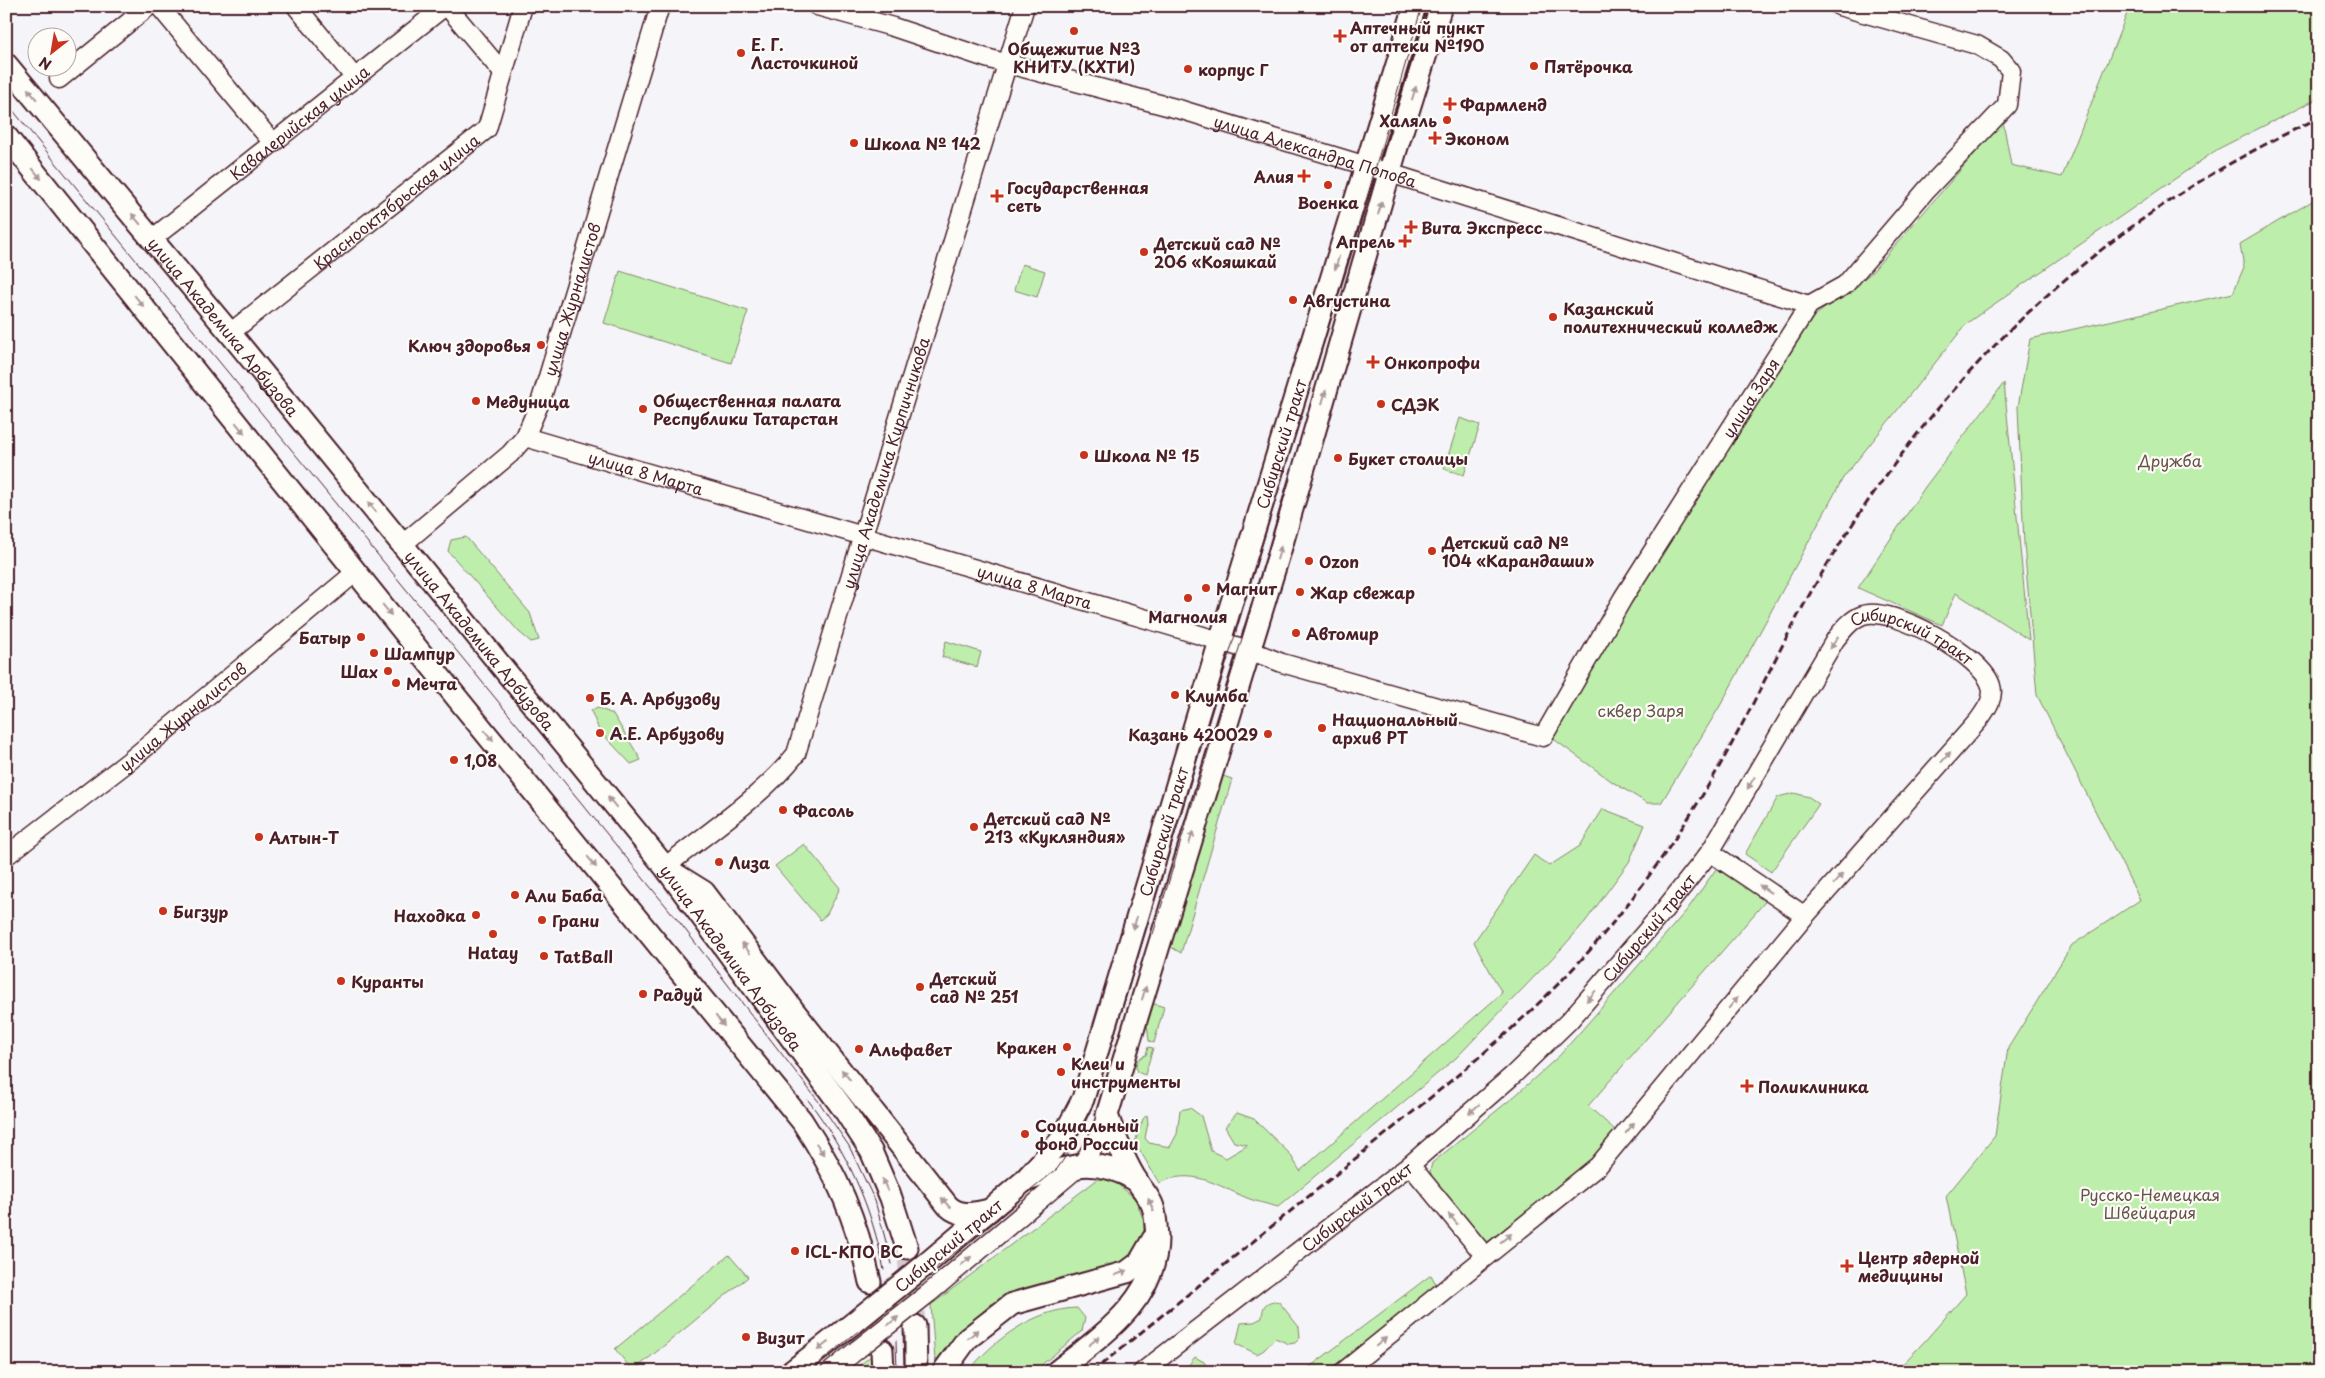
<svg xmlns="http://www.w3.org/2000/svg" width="2325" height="1378" font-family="'Playpen Sans',sans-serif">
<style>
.green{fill:#beeeac;stroke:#84866c}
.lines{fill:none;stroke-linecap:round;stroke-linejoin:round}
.major-tunnel{stroke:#d3c9cf;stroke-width:21;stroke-dasharray:21 11;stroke-linecap:butt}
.minor-casing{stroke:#4a1f2b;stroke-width:21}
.major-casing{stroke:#4a1f2b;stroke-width:25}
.minor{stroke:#fdfcf7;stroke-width:18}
.major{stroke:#fdfcf7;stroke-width:21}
.tram{stroke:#4a1f2b;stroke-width:1}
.rail{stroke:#4a1f2b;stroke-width:3;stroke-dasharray:8 4;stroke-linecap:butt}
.minor-bridge-casing{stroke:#4a1f2b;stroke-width:21;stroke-linecap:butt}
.major-bridge-casing{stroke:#4a1f2b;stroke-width:25;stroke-linecap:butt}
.minor-bridge{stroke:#fdfcf7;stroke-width:18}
.major-bridge{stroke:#fdfcf7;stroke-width:21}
.oneway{fill:#ac999b}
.poi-dot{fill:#c8321e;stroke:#fdfcf7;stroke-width:2}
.labels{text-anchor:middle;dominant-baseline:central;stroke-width:4.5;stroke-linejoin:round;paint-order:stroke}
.poi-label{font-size:16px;font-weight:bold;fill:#4a1f2b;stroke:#fdfcf7;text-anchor:start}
.street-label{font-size:16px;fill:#4a1f2b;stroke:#fdfcf7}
.park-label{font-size:16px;fill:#67534b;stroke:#fdfcf7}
</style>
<rect width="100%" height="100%" fill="#f5f4f8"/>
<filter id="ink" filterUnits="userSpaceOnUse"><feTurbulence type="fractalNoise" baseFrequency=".02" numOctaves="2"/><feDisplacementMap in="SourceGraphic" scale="10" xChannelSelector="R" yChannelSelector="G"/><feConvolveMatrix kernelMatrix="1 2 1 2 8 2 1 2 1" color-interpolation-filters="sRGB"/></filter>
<g filter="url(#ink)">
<path class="green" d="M2130 6H2319V98L2218 149 1967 323 1843 478 1720 706 1661 803H1647L1614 783 1548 735 1804 324 1871 273 2003 121 2011 165 2062 177Z
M2319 197V1372H1895L1923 1343 1966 1294 1946 1196 1995 1136 2008 1048 2072 945 2140 900 2037 695 2024 544 2018 407 2030 339 2233 293 2244 267 2240 244Z
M1022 264 1045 271 1037 297 1014 290Z
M620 271 748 311 731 363 604 323Z
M2004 383 2029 640 1956 593 1942 625 1858 588 1925 487Z
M1460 418 1480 425 1464 475 1444 469Z
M466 537 530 613 539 640 531 642 519 632 448 551 451 540Z
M946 641 981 652 977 667 942 657Z
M598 708 613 714 641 760 631 764 599 730 591 711Z
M1220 775 1232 779 1181 953 1171 947 1169 941Z
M1794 793 1809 797 1819 804 1771 872 1745 854 1778 797Z
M1603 809 1645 825 1629 862 1585 922 1562 948 1456 1058 1278 1207C1268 1204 1257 1202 1247 1198 1216 1185 1193 1167 1159 1183L1135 1142 1143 1119 1147 1115 1148 1123 1145 1138 1149 1143 1170 1147 1177 1134 1180 1110 1190 1108 1201 1116 1211 1151 1226 1158 1248 1145 1234 1142 1225 1127 1237 1113 1254 1119 1290 1154 1300 1171 1502 993 1474 942 1534 855 1549 866 1580 846Z
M804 844 840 888 827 914 820 920 775 866Z
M1720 867 1770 896 1588 1106 1614 1129 1615 1133 1587 1166 1486 1243 1432 1177 1430 1171 1432 1163 1516 1095 1560 1055 1687 910 1716 869Z
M1155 1004 1164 1007 1154 1043 1149 1041 1147 1024 1151 1005Z
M1148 1047 1153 1048 1145 1075 1137 1072C1134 1064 1138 1057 1146 1055Z
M1098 1179 1112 1180 1135 1198 1144 1221V1239L1126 1265 991 1304 962 1331 935 1361 931 1305Z
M729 1255 748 1277 633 1371 615 1349Z
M1431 1275 1437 1286 1326 1372H1303Z
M1274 1301 1279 1302 1299 1327 1300 1338 1295 1343 1289 1344 1275 1338 1264 1350 1257 1354 1236 1344 1241 1323 1254 1322 1262 1318C1263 1308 1263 1303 1274 1301Z
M1077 1308 1085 1318 1082 1331 1033 1372H968C993 1340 1035 1309 1077 1308Z
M873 1354V1372H852Z
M1195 1357 1204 1362 1210 1372H1183Z"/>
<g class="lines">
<path class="major-tunnel" d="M907 1248 915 1323"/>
<defs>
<g id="minor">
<path d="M159 6 273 143"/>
<path d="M296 6 355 78"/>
<path d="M447 6 503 73"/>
<path id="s1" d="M817 6 893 27 986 58 1182 110 1380 170 1809 305"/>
<path d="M59 79 149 6"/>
<path id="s2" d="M152 239 445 6"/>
<path id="s3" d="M230 333 487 129 523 6"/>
<path id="s4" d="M525 437 1167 625 1249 650 1282 663 1543 737 1623 598 1809 305 1845 285 1927 189 2007 105 2011 71 2001 59 1977 45 1839 6"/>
<path id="s5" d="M403 544 510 454 525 437 541 400 660 6"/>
<path d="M1710 852 1805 916"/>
<path id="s6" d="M6 856 128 762 356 572"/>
<path id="s7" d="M665 867C707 833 763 796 796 754L1025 6"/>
<path d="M1410 1165 1485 1256"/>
<path d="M929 1293 1082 1164 1097 1141 1107 1115"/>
<path d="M830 1372 858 1349"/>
<path id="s8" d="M1142 1372 1410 1165 1512 1076 1569 1021 1661 914 1710 852 1835 640C1842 631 1851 619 1863 615 1892 605 1984 657 1991 686 1995 699 1985 711 1978 721L1805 916 1598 1166 1343 1372"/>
</g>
<g id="major">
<path id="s9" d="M6 64 230 333 665 867 845 1111 871 1151 891 1198 907 1248"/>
<path d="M6 136 457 698 802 1121C838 1176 856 1218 870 1282"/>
<path d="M675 874 704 892 794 1011 948 1206C961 1218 974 1213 990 1210"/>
<path d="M1028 1180C1069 1165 1097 1156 1137 1181"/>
<path id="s10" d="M925 1265 1024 1181 1062 1139 1083 1099 1220 641 1415 6"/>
<path d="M915 1326 916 1372"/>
<path d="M882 1350 883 1372"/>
<path d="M791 1372 856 1321"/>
<path d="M943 1372 967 1339 1012 1304 1127 1272 1139 1263 1153 1239"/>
<path d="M1056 1372C1100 1337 1158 1299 1157 1237 1156 1227 1156 1216 1153 1207 1150 1197 1142 1190 1137 1181 1124 1161 1115 1137 1107 1115L1279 554 1396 150 1441 6"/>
</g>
</defs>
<use href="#minor" class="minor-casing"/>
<use href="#major" class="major-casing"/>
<use href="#minor" class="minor"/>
<use href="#major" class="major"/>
<path class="tram" d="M6 102 680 923 819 1102 849 1146 875 1201 892 1264
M1153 934 1290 479
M808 1100C847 1151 872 1207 884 1270
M896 1341 897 1372
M808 1372 1057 1169C1072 1148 1084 1126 1094 1103L1370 187 1422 6
M905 1372V1333"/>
<path class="rail" d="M1092 1372C1185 1297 1278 1221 1371 1146 1458 1075 1549 1005 1619 915 1656 869 1690 818 1719 767 1753 707 1781 644 1815 585 1937 376 2097 220 2319 118"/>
<defs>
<path id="minor-bridge" d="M858 1349 929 1293"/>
<path id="major-bridge" d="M856 1321 925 1265"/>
</defs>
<use href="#minor-bridge" class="minor-bridge-casing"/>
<use href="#major-bridge" class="major-bridge-casing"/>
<use href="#minor-bridge" class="minor-bridge"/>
<use href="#major-bridge" class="major-bridge"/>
</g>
<defs><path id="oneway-solid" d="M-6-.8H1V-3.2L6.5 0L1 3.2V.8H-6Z" transform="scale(1.25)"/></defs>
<g class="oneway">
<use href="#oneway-solid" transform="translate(1414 93) rotate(-73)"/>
<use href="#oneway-solid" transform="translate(32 94) rotate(-130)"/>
<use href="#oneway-solid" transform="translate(37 174) rotate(51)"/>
<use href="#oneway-solid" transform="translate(1380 208) rotate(-74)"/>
<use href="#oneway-solid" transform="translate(136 219) rotate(-130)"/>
<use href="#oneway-solid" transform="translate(1337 263) rotate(107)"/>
<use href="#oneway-solid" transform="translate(139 301) rotate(51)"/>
<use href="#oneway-solid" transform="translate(1324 397) rotate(-74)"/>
<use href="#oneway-solid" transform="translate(240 428) rotate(51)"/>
<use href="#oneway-solid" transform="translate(372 507) rotate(-129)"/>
<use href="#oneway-solid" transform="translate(1279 553) rotate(-74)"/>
<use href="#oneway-solid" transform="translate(387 610) rotate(51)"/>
<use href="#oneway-solid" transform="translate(1834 643) rotate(124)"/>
<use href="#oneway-solid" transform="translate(489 736) rotate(51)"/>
<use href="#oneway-solid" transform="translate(1946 757) rotate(-48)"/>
<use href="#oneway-solid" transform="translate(1751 783) rotate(121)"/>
<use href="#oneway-solid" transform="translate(612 802) rotate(-129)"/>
<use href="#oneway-solid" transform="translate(1191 838) rotate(-73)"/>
<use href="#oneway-solid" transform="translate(592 862) rotate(51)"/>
<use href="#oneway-solid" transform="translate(1838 879) rotate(-49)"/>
<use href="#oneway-solid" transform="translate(1765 889) rotate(-146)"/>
<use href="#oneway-solid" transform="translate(1135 923) rotate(106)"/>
<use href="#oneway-solid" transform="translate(746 948) rotate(-127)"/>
<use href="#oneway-solid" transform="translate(1144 993) rotate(-73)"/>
<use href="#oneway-solid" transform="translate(1591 996) rotate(131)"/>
<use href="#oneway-solid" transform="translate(1733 1003) rotate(-50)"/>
<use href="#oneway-solid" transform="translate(720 1021) rotate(51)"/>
<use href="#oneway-solid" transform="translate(846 1075) rotate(-130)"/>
<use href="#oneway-solid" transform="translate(1474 1109) rotate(139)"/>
<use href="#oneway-solid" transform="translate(1630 1128) rotate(-50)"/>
<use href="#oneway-solid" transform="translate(820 1149) rotate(56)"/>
<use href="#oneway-solid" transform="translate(885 1185) rotate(-113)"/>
<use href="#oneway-solid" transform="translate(946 1203) rotate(-131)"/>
<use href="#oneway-solid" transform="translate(1151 1205) rotate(-113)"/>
<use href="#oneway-solid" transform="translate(1453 1219) rotate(-130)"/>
<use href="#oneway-solid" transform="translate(1506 1238) rotate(-38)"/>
<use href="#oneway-solid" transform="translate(966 1261) rotate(-40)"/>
<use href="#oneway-solid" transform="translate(1121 1273) rotate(-21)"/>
<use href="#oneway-solid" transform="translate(893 1321) rotate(-39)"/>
<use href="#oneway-solid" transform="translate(973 1334) rotate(-40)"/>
<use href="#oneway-solid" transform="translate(1094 1341) rotate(-39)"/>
<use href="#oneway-solid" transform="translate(1381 1342) rotate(-40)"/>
<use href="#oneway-solid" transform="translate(823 1346) rotate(142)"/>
</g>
</g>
<g class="poi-dot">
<circle cx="1074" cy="31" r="5"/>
<path d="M1337.5 28.5h5v5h5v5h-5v5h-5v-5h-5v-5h5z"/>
<circle cx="741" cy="53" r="5"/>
<circle cx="1534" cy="66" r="5"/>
<circle cx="1188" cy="69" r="5"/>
<path d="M1447.5 96.5h5v5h5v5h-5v5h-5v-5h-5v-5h5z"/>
<circle cx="1447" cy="120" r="5"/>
<path d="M1432.5 130.5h5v5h5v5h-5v5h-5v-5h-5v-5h5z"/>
<circle cx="854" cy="143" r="5"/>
<path d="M1301.5 168.5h5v5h5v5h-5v5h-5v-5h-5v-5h5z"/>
<circle cx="1328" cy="185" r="5"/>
<path d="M994.5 188.5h5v5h5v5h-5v5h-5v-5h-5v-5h5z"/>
<path d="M1408.5 219.5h5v5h5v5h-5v5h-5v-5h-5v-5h5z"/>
<path d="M1402.5 233.5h5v5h5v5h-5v5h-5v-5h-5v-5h5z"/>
<circle cx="1144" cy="252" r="5"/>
<circle cx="1293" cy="300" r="5"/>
<circle cx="1553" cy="317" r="5"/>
<circle cx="541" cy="345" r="5"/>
<path d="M1370.5 354.5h5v5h5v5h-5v5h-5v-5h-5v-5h5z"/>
<circle cx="476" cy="401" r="5"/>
<circle cx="1381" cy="404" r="5"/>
<circle cx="643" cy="409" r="5"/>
<circle cx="1084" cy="455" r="5"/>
<circle cx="1338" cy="458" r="5"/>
<circle cx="1432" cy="551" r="5"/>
<circle cx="1309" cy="561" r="5"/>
<circle cx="1206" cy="588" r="5"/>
<circle cx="1300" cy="592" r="5"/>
<circle cx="1188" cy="598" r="5"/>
<circle cx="1296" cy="633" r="5"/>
<circle cx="361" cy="637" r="5"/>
<circle cx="374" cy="653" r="5"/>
<circle cx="388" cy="671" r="5"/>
<circle cx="396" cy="683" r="5"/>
<circle cx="1175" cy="695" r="5"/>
<circle cx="590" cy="698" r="5"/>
<circle cx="1322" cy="728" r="5"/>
<circle cx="600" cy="733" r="5"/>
<circle cx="1268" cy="734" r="5"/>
<circle cx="454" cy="760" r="5"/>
<circle cx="783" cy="810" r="5"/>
<circle cx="974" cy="827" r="5"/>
<circle cx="259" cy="837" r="5"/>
<circle cx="719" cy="862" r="5"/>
<circle cx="515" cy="895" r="5"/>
<circle cx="163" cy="911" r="5"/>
<circle cx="476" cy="915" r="5"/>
<circle cx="542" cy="920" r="5"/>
<circle cx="493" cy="934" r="5"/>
<circle cx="544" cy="956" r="5"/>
<circle cx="341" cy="981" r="5"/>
<circle cx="920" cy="987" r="5"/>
<circle cx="643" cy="994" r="5"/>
<circle cx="1067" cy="1047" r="5"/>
<circle cx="859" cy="1049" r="5"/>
<circle cx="1061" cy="1072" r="5"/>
<path d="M1744.5 1078.5h5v5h5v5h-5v5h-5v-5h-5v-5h5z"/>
<circle cx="1025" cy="1134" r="5"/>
<circle cx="795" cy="1251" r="5"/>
<path d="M1844.5 1258.5h5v5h5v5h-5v5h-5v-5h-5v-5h5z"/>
<circle cx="746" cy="1337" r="5"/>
</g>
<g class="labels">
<g class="poi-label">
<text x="1350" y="27">Аптечный пункт<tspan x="1350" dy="18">от аптеки №190</tspan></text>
<text x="751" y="44">Е. Г.<tspan x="751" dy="18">Ласточкиной</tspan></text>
<text x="1074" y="48" text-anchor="middle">Общежитие №3<tspan x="1074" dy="18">КНИТУ (КХТИ)</tspan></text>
<text x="1544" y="66">Пятёрочка</text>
<text x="1198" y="69">корпус Г</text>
<text x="1460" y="104">Фармленд</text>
<text x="1437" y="120" text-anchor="end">Халяль</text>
<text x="1445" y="138">Эконом</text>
<text x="864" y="143">Школа № 142</text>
<text x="1294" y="176" text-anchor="end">Алия</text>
<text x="1007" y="187">Государственная<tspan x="1007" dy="18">сеть</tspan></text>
<text x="1328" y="202" text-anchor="middle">Военка</text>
<text x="1421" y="227">Вита Экспресс</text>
<text x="1395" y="241" text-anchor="end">Апрель</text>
<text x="1154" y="243">Детский сад №<tspan x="1154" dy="18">206 «Кояшкай</tspan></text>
<text x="1303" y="300">Августина</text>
<text x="1563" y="308">Казанский<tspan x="1563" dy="18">политехнический колледж</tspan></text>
<text x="531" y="345" text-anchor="end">Ключ здоровья</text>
<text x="1384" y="362">Онкопрофи</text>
<text x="653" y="400">Общественная палата<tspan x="653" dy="18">Республики Татарстан</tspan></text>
<text x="486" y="401">Медуница</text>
<text x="1391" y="404">СДЭК</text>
<text x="1094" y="455">Школа № 15</text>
<text x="1348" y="458">Букет столицы</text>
<text x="1442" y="542">Детский сад №<tspan x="1442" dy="18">104 «Карандаши»</tspan></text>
<text x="1319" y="561">Ozon</text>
<text x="1216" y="588">Магнит</text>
<text x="1310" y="592">Жар свежар</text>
<text x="1188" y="616" text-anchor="middle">Магнолия</text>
<text x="1306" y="633">Автомир</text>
<text x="351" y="637" text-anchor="end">Батыр</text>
<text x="384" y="653">Шампур</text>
<text x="378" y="671" text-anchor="end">Шах</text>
<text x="406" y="683">Мечта</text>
<text x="1185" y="695">Клумба</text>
<text x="600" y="698">Б. А. Арбузову</text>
<text x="1332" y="719">Национальный<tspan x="1332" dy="18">архив РТ</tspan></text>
<text x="610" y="733">А.Е. Арбузову</text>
<text x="1258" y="734" text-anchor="end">Казань 420029</text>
<text x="464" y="760">1,08</text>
<text x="793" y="810">Фасоль</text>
<text x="984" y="818">Детский сад №<tspan x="984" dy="18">213 «Кукляндия»</tspan></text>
<text x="269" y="837">Алтын-Т</text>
<text x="729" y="862">Лиза</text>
<text x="525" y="895">Али Баба</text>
<text x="173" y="911">Бигзур</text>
<text x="466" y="915" text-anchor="end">Находка</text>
<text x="552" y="920">Грани</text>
<text x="493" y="952" text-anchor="middle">Hatay</text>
<text x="554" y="956">TatBall</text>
<text x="930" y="978">Детский<tspan x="930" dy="18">сад № 251</tspan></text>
<text x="351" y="981">Куранты</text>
<text x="653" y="994">Радуй</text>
<text x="1057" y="1047" text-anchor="end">Кракен</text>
<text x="869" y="1049">Альфавет</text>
<text x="1071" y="1063">Клеи и<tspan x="1071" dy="18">инструменты</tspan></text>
<text x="1758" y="1086">Поликлиника</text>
<text x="1035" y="1125">Социальный<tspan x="1035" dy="18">фонд России</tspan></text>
<text x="805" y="1251">ICL-КПО ВС</text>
<text x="1858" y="1257">Центр ядерной<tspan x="1858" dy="18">медицины</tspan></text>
<text x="756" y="1337">Визит</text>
</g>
<g class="street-label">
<text stroke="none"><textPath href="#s2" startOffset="188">Кавалерийская улица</textPath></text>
<text stroke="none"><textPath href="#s1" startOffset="519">улица Александра Попова</textPath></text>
<text stroke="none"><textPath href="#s3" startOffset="212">Краснооктябрьская улица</textPath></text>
<text stroke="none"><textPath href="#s5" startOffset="308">улица Журналистов</textPath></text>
<text stroke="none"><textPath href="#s9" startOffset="341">улица Академика Арбузова</textPath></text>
<text stroke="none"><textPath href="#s4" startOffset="1459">улица Заря</textPath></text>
<text stroke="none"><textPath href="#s10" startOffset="916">Сибирский тракт</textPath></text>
<text stroke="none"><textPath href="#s7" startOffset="478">улица Академика Кирпичникова</textPath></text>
<text stroke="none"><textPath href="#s4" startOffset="126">улица 8 Марта</textPath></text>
<text stroke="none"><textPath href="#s4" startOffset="531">улица 8 Марта</textPath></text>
<text stroke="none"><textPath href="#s9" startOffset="746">улица Академика Арбузова</textPath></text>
<text stroke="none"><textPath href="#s8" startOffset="1111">Сибирский тракт</textPath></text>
<text stroke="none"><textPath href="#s6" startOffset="225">улица Журналистов</textPath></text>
<text stroke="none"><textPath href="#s10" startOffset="511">Сибирский тракт</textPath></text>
<text stroke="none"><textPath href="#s8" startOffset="676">Сибирский тракт</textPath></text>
<text stroke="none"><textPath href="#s9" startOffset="1151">улица Академика Арбузова</textPath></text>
<text stroke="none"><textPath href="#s8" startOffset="271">Сибирский тракт</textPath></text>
<text transform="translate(948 1245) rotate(-40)">Сибирский тракт</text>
</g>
<g class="park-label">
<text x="2170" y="460">Дружба</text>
<text x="1641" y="710">сквер Заря</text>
<text x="2150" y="1194">Русско-Немецкая<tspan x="2150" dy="18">Швейцария</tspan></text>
</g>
</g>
<rect width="2325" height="1378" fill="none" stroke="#fdfcf7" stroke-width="25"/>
<rect x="12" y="12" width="2300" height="1353" fill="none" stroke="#4a1f2b" stroke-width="2" filter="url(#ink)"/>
<g transform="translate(52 52) rotate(211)"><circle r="24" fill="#fdfcf7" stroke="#b5a4a5"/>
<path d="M0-4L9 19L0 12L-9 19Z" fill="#c8321e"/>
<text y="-8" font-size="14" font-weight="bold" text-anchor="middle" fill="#4a1f2b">N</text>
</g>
</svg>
